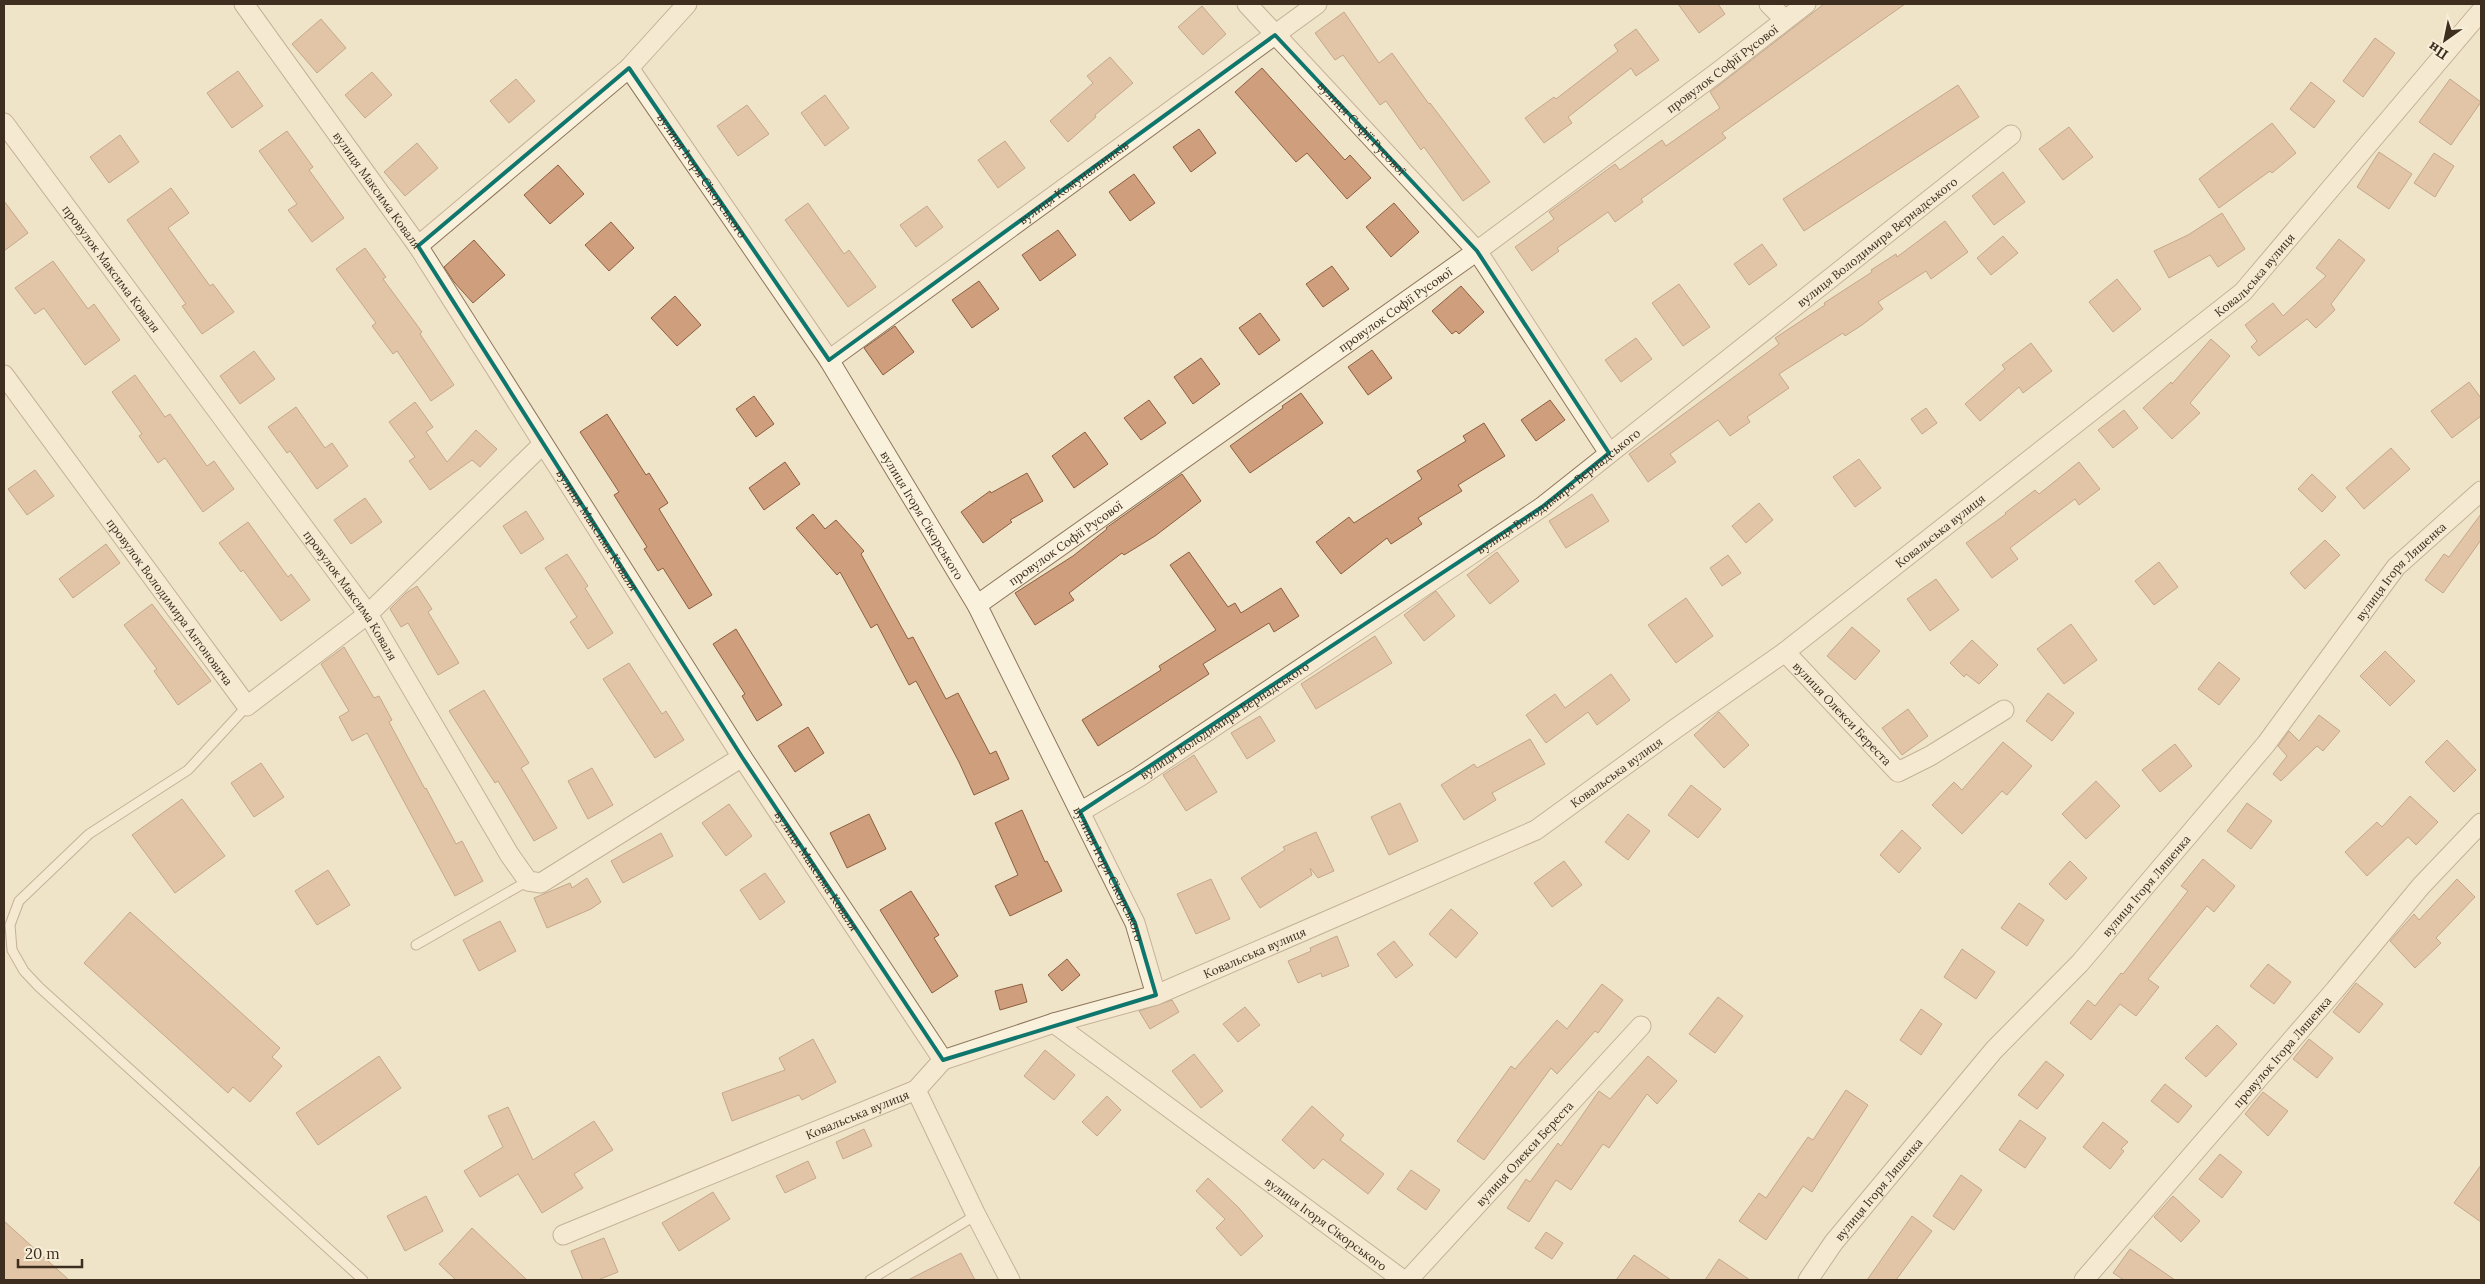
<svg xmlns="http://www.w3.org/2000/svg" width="2485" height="1284" font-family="Lora,serif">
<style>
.building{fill:#cf9f7d;stroke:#8d5f41}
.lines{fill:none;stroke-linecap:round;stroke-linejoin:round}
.service-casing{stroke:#8d765c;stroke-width:11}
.minor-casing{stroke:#8d765c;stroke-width:21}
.service{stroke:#faf1dc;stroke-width:9}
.minor{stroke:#faf1dc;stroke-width:19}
.marked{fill:none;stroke:#0f766e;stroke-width:4;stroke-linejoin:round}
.labels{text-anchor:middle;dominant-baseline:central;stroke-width:4;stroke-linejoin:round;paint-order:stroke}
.street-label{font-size:12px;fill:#3d2e20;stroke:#f7eed8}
</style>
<rect width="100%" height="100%" fill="#f0e4c8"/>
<path class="building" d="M1678 4H1718L1725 14 1699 33Z
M1824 4H1905L1722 133 1726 138 1641 199 1643 202 1615 222 1608 212 1557 248 1559 251 1532 271 1515 247 1554 219 1549 212 1615 164 1620 170 1662 140 1666 146 1720 108 1710 92Z
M1202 6 1226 34 1203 55 1178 27Z
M1344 12 1379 63 1392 53 1429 104 1430 103 1490 182 1463 201 1424 147 1421 150 1386 101 1380 105 1343 55 1335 60 1315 33Z
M321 19 346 48 317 73 292 44Z
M1636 29 1659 60 1636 76 1631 68 1568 117 1572 123 1544 143 1525 118 1554 97 1556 99 1618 51 1614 45Z
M2375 38 2395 53 2363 97 2343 81Z
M1110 57 1133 83 1095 115 1096 117 1068 142 1050 121 1093 83 1087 76Z
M1262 68 1345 160 1350 155 1371 178 1347 199 1307 153 1296 162 1235 92Z
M238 71 263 106 232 128 207 93Z
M372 72 392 95 365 118 345 95Z
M516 79 535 101 509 123 490 101Z
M2450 79 2481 102 2451 145 2419 122Z
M2311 82 2335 101 2314 128 2290 109Z
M1958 85 1979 117 1804 231 1783 199Z
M825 95 849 128 825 146 801 113Z
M747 105 769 134 738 156 717 126Z
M2272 123 2296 153 2272 173 2270 171 2219 208 2199 179Z
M2069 127 2093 157 2063 180 2039 149Z
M1199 129 1216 153 1191 172 1173 147Z
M287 131 313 167 309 170 344 218 312 242 288 210 297 204 259 151Z
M120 135 139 162 109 183 90 157Z
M1005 141 1025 168 998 188 978 160Z
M417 143 438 168 405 196 384 172Z
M2379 152 2412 174 2389 209 2357 187Z
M2434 153 2454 166 2435 197 2414 183Z
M558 165 584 194 550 224 524 195Z
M2003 172 2025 202 1994 225 1972 196Z
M1134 174 1155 203 1130 221 1109 192Z
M171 188 189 213 168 228 210 286 213 284 234 312 202 334 182 306 186 304 127 220Z
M4 201 28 233 4 251Z
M808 203 844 254 849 250 876 287 848 307 785 220Z
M1394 203 1419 232 1391 257 1366 227Z
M927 206 943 227 916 247 900 225Z
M2222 213 2245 249 2218 267 2210 255 2169 278 2154 251 2188 235Z
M1945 221 1968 252 1931 279 1926 271 1878 302 1883 309 1862 325 1845 336 1843 333 1779 374 1789 388 1747 417 1750 422 1730 436 1718 420 1670 454 1676 462 1648 482 1629 454 1779 344 1775 338 1825 305 1824 303 1872 272 1871 270 1896 254 1897 257Z
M611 222 634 248 609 271 585 245Z
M1058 230 1076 255 1040 281 1022 255Z
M2003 236 2018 253 1991 275 1977 258Z
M2339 239 2365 260 2331 304 2335 310 2316 328 2307 319 2259 356 2251 347 2257 341 2245 325 2273 303 2283 316 2326 276 2316 268Z
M474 240 505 275 473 303 454 282 444 267Z
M1762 244 1777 265 1749 285 1734 264Z
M365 248 386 277 383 279 422 332 420 334 454 385 431 401 397 351 393 354 372 326 376 323 336 269Z
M53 261 88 309 94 304 120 340 85 365 44 308 35 314 15 288Z
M1332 266 1349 289 1323 307 1306 284Z
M2117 279 2141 309 2113 332 2089 302Z
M979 281 999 309 972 328 952 300Z
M1679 284 1710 327 1683 346 1652 303Z
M1461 286 1484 312 1459 334 1456 331 1452 334 1432 311Z
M675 296 701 325 677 346 651 318Z
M1260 313 1280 340 1259 355 1239 328Z
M895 326 914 352 883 375 864 348Z
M1636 338 1652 359 1621 382 1605 360Z
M2211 339 2230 356 2190 403 2200 413 2172 439 2143 408 2171 382 2172 384Z
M2031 343 2052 371 2023 393 2019 387 1980 421 1965 404 2005 369 2002 365Z
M1372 350 1392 378 1368 395 1348 367Z
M254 351 275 379 240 404 220 376Z
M1201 358 1220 384 1193 404 1174 377Z
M135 375 165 417 170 414 207 466 214 461 234 489 203 512 165 458 158 463 139 436 142 434 112 392Z
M2469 382 2481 398V416L2452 438 2431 411Z
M1301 393 1323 423 1250 473 1230 446 1283 408 1282 406Z
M754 396 774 424 756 437 736 409Z
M1149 400 1166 423 1141 440 1124 418Z
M1550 400 1565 420 1536 441 1521 420Z
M415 402 433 427 426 432 447 462 476 430 497 449 480 467 472 460 430 490 409 461 415 457 389 422Z
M296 407 325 448 332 443 348 466 317 489 290 451 287 453 268 427Z
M1926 408 1937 423 1922 434 1911 419Z
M2124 410 2138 428 2113 448 2098 430Z
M607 414 646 475 649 473 668 503 659 509 712 595 689 609 663 568 658 571 644 549 647 547 614 495 619 492 580 432Z
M1484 423 1505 456 1458 485 1462 491 1418 518 1422 524 1391 544 1387 538 1341 574 1316 542 1349 517 1354 523 1422 479 1417 471 1466 441 1463 436Z
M1085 432 1108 464 1074 488 1052 456Z
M2391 448 2410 469 2364 509 2346 488Z
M1859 459 1881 488 1855 507 1833 477Z
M785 462 800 484 764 510 749 488Z
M2079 462 2100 489 2079 505 2075 499 2010 548 2018 559 1992 578 1966 543 2006 514 2005 513 2035 490 2039 494Z
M35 470 54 496 27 515 8 489Z
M1027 473 1043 501 1010 520 1012 522 983 543 961 512 990 491 991 493Z
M1182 474 1201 501 1155 536 1124 555 1122 553 1069 593 1074 600 1035 625 1015 593 1073 556 1107 529 1106 528Z
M2312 474 2336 497 2322 512 2298 489Z
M1592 494 1609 521 1566 548 1549 521Z
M365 498 382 522 351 544 334 520Z
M1759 503 1773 520 1746 543 1732 526Z
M526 511 544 539 521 554 503 526Z
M813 514 825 529 836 520 864 551 861 554 908 639 913 637 946 699 958 693 990 754 996 751 1009 779 974 795 959 762 916 681 909 685 877 624 871 628 840 572 837 575 796 528Z
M2481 514V540L2443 593 2425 580 2444 554 2449 557Z
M248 522 288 577 291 574 310 600 281 621 243 570 241 572 219 543Z
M2325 540 2340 555 2305 589 2290 573Z
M106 544 120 563 73 598 59 579Z
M1189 552 1228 607 1235 603 1241 613 1281 588 1299 616 1274 632 1269 623 1203 664 1209 674 1098 746 1082 720 1161 670 1159 666 1216 630 1170 565Z
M1497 552 1519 581 1490 604 1467 575Z
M567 554 588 586 585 588 613 633 588 649 570 622 577 617 545 568Z
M1728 555 1741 573 1722 586 1710 568Z
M2159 562 2178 587 2154 605 2135 581Z
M1936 579 1959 610 1930 631 1907 599Z
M417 586 432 609 428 612 459 663 438 675 408 623 401 627 390 609 406 593Z
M1436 591 1455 616 1424 641 1404 615Z
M1686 598 1713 636 1676 663 1648 625Z
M152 604 211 681 178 705 154 671 157 669 124 625Z
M2071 624 2097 660 2064 684 2037 649Z
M1852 627 1880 651 1855 680 1827 656Z
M736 629 782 705 757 721 742 696 745 694 713 644Z
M1375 636 1392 663 1316 709 1301 684Z
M1972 640 1998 665 1979 684 1966 674 1964 677 1950 663Z
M344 647 374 698 379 696 392 720 389 722 425 789 426 788 456 844 462 841 483 881 455 896 367 733 352 741 339 717 349 711 321 664Z
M2385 651 2415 681 2390 706 2360 676Z
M2219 662 2240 679 2219 705 2198 689Z
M629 663 662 714 666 711 684 740 655 758 603 679Z
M1611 674 1630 700 1597 725 1588 712 1546 743 1526 715 1555 694 1565 708Z
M484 690 529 763 521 768 557 828 534 841 498 781 495 783 449 711Z
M2048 693 2074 713 2052 741 2026 721Z
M1908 709 1928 736 1902 755 1882 728Z
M1719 712 1749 745 1724 768 1694 735Z
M2319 715 2340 731 2323 751 2317 746 2281 781 2273 774 2287 756 2278 746 2289 731 2299 741Z
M1260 716 1275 741 1247 759 1231 733Z
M808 727 824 753 795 772 778 746Z
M1530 739 1545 764 1492 793 1496 800 1464 820 1441 785 1474 764 1477 768Z
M2447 740 2476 770 2454 792 2425 762Z
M2003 742 2032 766 2007 795 2002 791 1962 834 1932 805 1954 782 1962 790Z
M2175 744 2192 766 2160 792 2142 770Z
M1194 755 1217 792 1186 811 1163 775Z
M261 763 284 797 254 817 231 783Z
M592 768 613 805 588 819 568 781Z
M2096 781 2120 806 2086 839 2062 814Z
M1691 785 1721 809 1698 838 1668 815Z
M2410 796 2438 822 2416 845 2408 837 2367 876 2345 852 2377 822 2382 827Z
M182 799 225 856 175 893 132 835Z
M1400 803 1418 841 1389 855 1371 817Z
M2247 803 2272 821 2251 849 2227 831Z
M729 804 752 836 726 856 702 823Z
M1022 810 1045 862 1047 861 1062 891 1010 916 995 886 1018 875 995 823Z
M869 814 886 849 847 868 830 833Z
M1628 814 1650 831 1628 860 1605 842Z
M1902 830 1921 848 1899 873 1880 855Z
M1316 832 1334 871 1318 878 1310 868 1312 875 1260 908 1241 878 1285 850 1283 847Z
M661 833 673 856 623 883 611 861Z
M2203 859 2235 886 2214 912 2207 906 2148 979 2159 987 2136 1016 2120 1004 2091 1040 2070 1023 2088 1000 2095 1006 2121 973 2123 974 2188 891 2181 886Z
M1564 861 1582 885 1552 907 1534 883Z
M2070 861 2087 878 2066 900 2049 884Z
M328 870 350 905 317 925 295 891Z
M765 873 785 902 760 920 740 890Z
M587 878 601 902 591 909 547 928 534 898 570 883 572 888Z
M1211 879 1230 919 1196 934 1177 894Z
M2457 879 2475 897 2436 938 2441 943 2415 968 2390 941 2414 914 2419 920Z
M911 891 939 935 934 938 958 976 932 993 880 910Z
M2019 903 2044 920 2027 946 2001 928Z
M1451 909 1478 933 1456 958 1429 934Z
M130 912 280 1048 272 1057 282 1066 250 1102 233 1087 228 1093 84 963Z
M500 921 516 951 479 971 463 940Z
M1337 936 1349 966 1322 977 1321 973 1298 983 1288 961 1311 951 1310 948Z
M1394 941 1413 965 1396 978 1377 954Z
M1962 949 1995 972 1976 999 1944 977Z
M1067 959 1080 975 1062 991 1048 975Z
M2268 964 2291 982 2274 1004 2250 986Z
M2356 983 2383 1004 2359 1033 2333 1012Z
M1022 984 1027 1002 1000 1010 995 991Z
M1602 984 1623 1000 1598 1033 1595 1031 1557 1074 1551 1068 1484 1160 1457 1141 1511 1066 1515 1069 1557 1020 1567 1029Z
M1718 997 1743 1016 1715 1053 1689 1034Z
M1172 1000 1179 1012 1150 1029 1139 1011Z
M1245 1007 1260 1025 1238 1042 1223 1024Z
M1921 1009 1942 1024 1921 1055 1900 1040Z
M2217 1025 2237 1044 2206 1077 2185 1058Z
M813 1039 836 1082 802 1100 799 1095 732 1121 722 1093 785 1070 779 1058Z
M2309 1039 2333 1058 2317 1078 2293 1059Z
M1045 1050 1075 1075 1054 1100 1024 1076Z
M1194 1054 1223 1091 1201 1108 1172 1071Z
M379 1056 401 1088 318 1145 296 1113Z
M1648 1056 1677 1081 1657 1104 1647 1094 1609 1148 1603 1144 1571 1190 1556 1180 1529 1222 1507 1208 1526 1179 1530 1182 1558 1143 1561 1146 1599 1091 1610 1099Z
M2046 1061 2064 1075 2037 1109 2018 1095Z
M2165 1084 2192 1106 2178 1123 2151 1101Z
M1846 1090 1868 1105 1812 1192 1803 1186 1766 1240 1739 1221 1759 1193 1766 1198 1808 1137 1813 1140Z
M2263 1092 2288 1111 2268 1136 2245 1114Z
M1107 1096 1121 1110 1097 1136 1082 1122Z
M1312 1106 1344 1135 1340 1140 1384 1174 1368 1194 1323 1159 1314 1169 1282 1140Z
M508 1107 533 1160 594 1121 613 1150 574 1174 583 1188 542 1213 518 1174 480 1197 464 1171 503 1147 488 1116Z
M2020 1120 2046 1138 2025 1168 1999 1150Z
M2103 1122 2128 1142 2121 1149 2124 1151 2110 1169 2083 1147Z
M864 1129 872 1146 843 1159 836 1142Z
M2220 1154 2242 1172 2222 1198 2199 1179Z
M808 1161 816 1178 785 1193 776 1176Z
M2481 1165V1222L2454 1203Z
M1411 1170 1440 1190 1426 1210 1397 1189Z
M1961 1175 1982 1190 1954 1230 1933 1216Z
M1208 1178 1239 1208 1263 1236 1241 1256 1216 1228 1225 1219 1196 1191Z
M713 1192 730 1219 679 1251 662 1223Z
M426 1196 443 1231 405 1251 387 1216Z
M2173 1196 2200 1221 2181 1242 2154 1217Z
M1912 1216 1932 1231 1896 1280H1867Z
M4 1221 69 1280H4Z
M472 1228 527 1280H456L439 1264Z
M1546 1232 1563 1243 1552 1259 1535 1248Z
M604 1238 618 1272 598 1280H583L571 1251Z
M2130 1249 2175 1280H2124L2113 1273Z
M961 1253 975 1280H908Z
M1634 1255 1671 1280H1616Z
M1719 1259 1750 1280H1705Z"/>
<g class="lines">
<defs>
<path id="service" d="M247 706 188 770 89 834 19 901 10 925 12 950 24 971 39 987 363 1280
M416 945 528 881
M870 1280 976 1215"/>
<g id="minor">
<path id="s1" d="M244 4 418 246 742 757 943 1060"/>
<path id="s2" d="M1247 4 1477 251 1609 453"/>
<path d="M1769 4 1785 20"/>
<path id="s3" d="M629 68 829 360 977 605 1135 923 1156 995"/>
<path id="s4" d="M4 123 368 614 509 854 528 881 541 883 742 757"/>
<path d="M418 246 629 68 687 4"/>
<path id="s5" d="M829 360 1317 4"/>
<path id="s6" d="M4 375 247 706 368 614 543 444"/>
<path id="s7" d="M977 605 1477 251 1718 72 1806 4"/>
<path id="s8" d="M1785 652 1898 772 1930 756 2004 710"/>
<path id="s9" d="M1080 812 1139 777 1542 507 2011 135"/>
<path id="s10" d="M1054 1023 1403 1280"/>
<path d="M916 1090 976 1215 1010 1280"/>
<path id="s11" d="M563 1235 916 1090 943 1060 1054 1023 1156 995 1536 830 1675 729 1785 652 2243 292 2481 11"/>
<path id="s12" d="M1408 1280 1641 1026"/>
<path id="s13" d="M1808 1280 1834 1242 1994 1050 2080 963 2266 744 2396 567 2481 491"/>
<path id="s14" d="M2084 1280 2335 990 2421 886 2481 823"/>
</g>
</defs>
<use href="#service" class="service-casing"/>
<use href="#minor" class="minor-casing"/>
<use href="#service" class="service"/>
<use href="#minor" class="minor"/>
</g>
<path d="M0 0H2485V1284H0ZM1275 35 1477 251 1609 453 1542 507 1080 812 1135 923 1156 995 943 1060 742 757 418 246 629 68 829 360Z" fill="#f0e4c8" fill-opacity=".55" fill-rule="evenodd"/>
<path class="marked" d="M1275 35 1477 251 1609 453 1542 507 1080 812 1135 923 1156 995 943 1060 742 757 418 246 629 68 829 360Z"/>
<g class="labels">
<g class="street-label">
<text stroke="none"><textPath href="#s7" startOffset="918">провулок Софії Русової</textPath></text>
<text stroke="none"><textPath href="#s2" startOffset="169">вулиця Софії Русової</textPath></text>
<text stroke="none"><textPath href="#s3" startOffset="130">вулиця Ігоря Сікорського</textPath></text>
<text stroke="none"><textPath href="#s5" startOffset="302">вулиця Комунальників</textPath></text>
<text stroke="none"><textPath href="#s1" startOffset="229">вулиця Максима Коваля</textPath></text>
<text stroke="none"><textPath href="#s9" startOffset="981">вулиця Володимира Вернадського</textPath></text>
<text stroke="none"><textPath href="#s4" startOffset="181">провулок Максима Коваля</textPath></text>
<text stroke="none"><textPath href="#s11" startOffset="1968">Ковальська вулиця</textPath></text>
<text stroke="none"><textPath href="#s7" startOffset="512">провулок Софії Русової</textPath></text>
<text stroke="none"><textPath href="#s9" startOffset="576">вулиця Володимира Вернадського</textPath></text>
<text stroke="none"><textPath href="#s3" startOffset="535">вулиця Ігоря Сікорського</textPath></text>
<text stroke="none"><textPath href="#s1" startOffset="634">вулиця Максима Коваля</textPath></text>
<text stroke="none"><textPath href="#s11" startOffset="1562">Ковальська вулиця</textPath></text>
<text stroke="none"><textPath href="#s7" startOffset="108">провулок Софії Русової</textPath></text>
<text stroke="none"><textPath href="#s13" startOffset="925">вулиця Ігоря Ляшенка</textPath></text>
<text stroke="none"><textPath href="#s4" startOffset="586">провулок Максима Коваля</textPath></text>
<text stroke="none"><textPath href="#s6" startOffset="281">провулок Володимира Антоновича</textPath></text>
<text stroke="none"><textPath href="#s8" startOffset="84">вулиця Олекси Береста</textPath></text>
<text stroke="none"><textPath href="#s9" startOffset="171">вулиця Володимира Вернадського</textPath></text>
<text stroke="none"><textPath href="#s11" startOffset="1158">Ковальська вулиця</textPath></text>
<text stroke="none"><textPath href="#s1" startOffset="1039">вулиця Максима Коваля</textPath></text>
<text stroke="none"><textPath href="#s3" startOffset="940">вулиця Ігоря Сікорського</textPath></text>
<text stroke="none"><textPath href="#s13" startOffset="520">вулиця Ігоря Ляшенка</textPath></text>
<text stroke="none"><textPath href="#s11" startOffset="752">Ковальська вулиця</textPath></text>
<text stroke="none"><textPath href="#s14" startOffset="302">провулок Ігора Ляшенка</textPath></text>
<text stroke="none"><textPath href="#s11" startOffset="318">Ковальська вулиця</textPath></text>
<text stroke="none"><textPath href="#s12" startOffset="172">вулиця Олекси Береста</textPath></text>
<text stroke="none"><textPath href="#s13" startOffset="115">вулиця Ігоря Ляшенка</textPath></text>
<text stroke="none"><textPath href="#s10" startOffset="338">вулиця Ігоря Сікорського</textPath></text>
</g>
</g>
<rect width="2485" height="1284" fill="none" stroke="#3d2e20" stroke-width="10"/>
<g transform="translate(2445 40) rotate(213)" stroke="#f7eed8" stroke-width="4" paint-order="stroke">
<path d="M0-4L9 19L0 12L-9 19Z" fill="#3d2e20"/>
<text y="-8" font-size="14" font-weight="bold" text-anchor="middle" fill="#3d2e20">Пн</text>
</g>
<path d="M18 1259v8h64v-8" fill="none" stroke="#3d2e20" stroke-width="2.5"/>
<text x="25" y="1259" font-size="15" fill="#3d2e20" stroke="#f7eed8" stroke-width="4" paint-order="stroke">20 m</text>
</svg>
